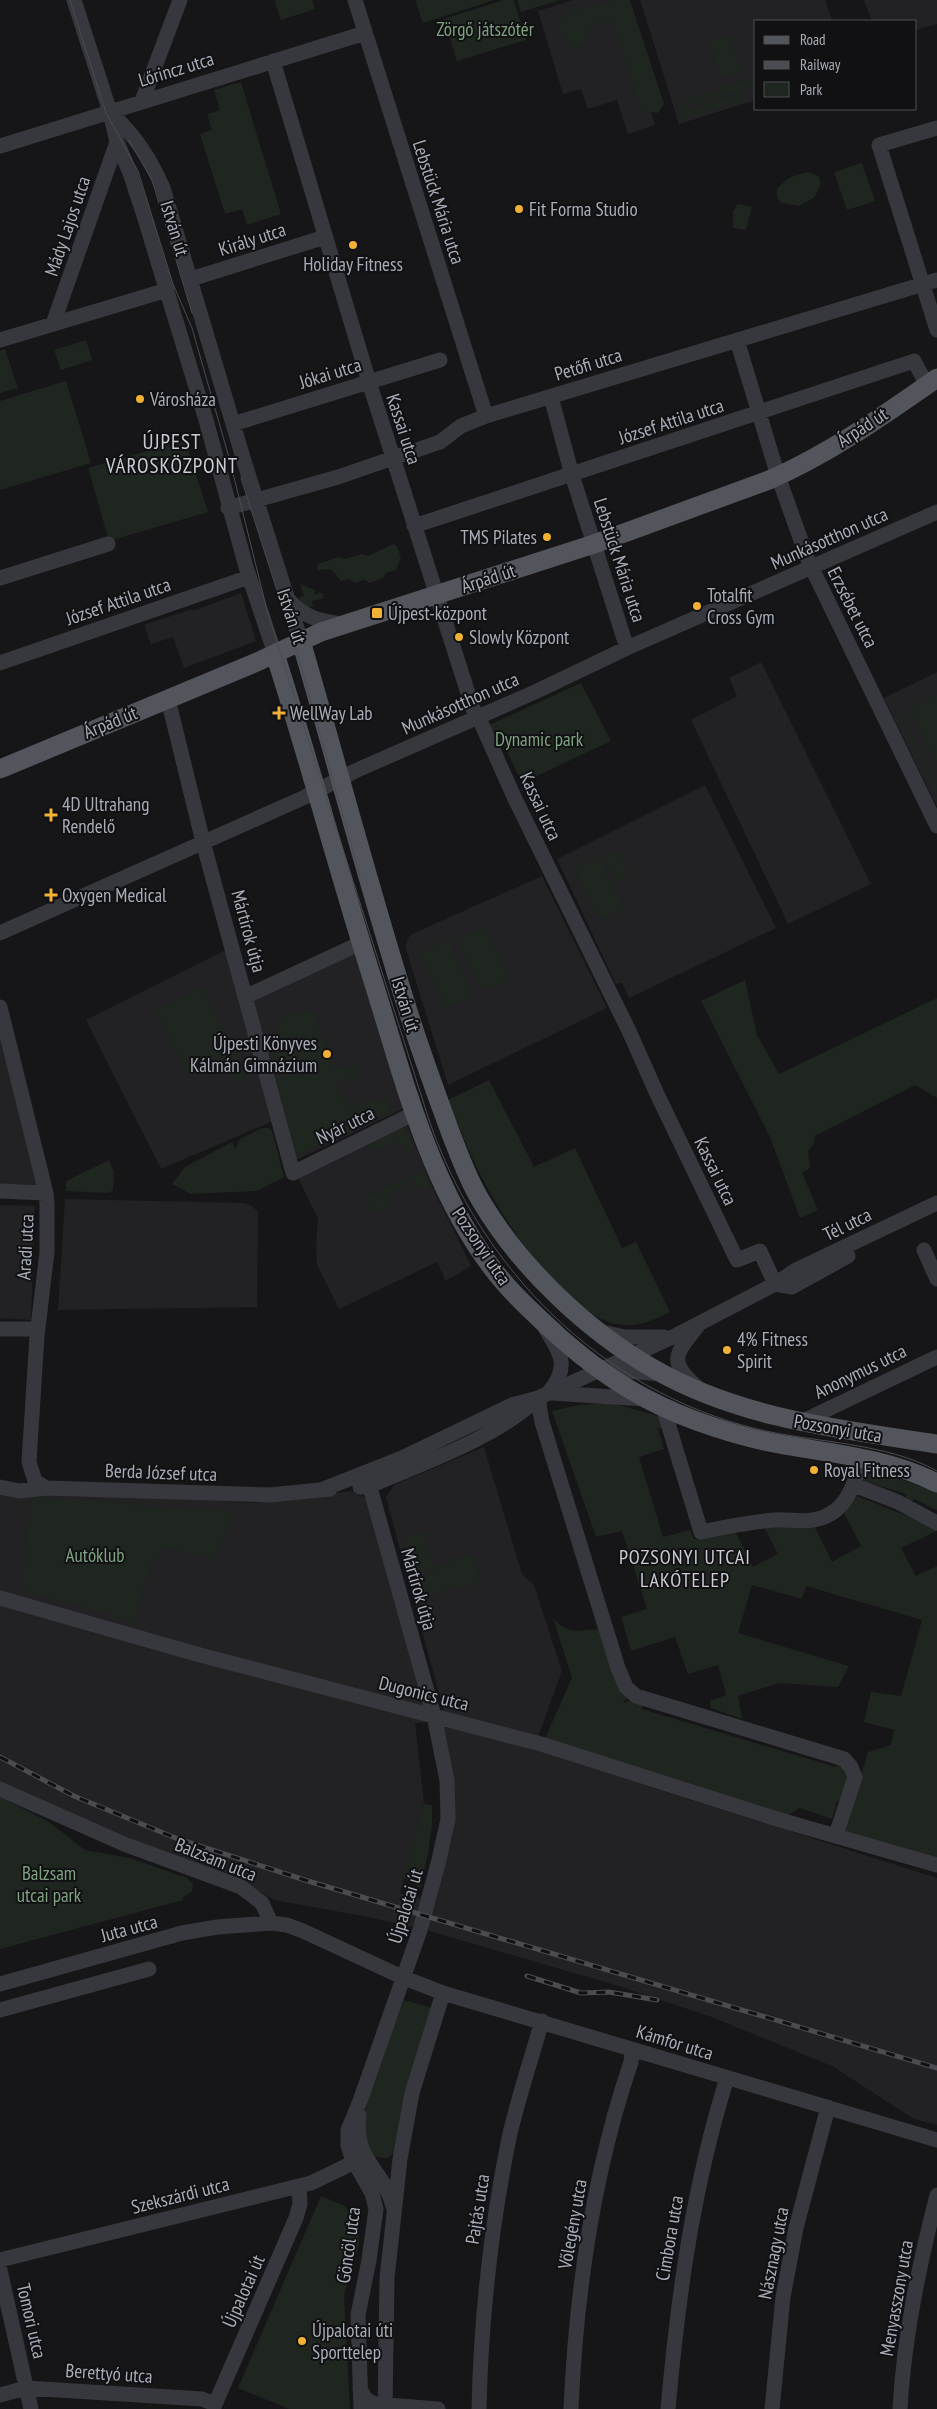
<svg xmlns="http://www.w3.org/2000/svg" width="937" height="2409" font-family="'PT Sans Narrow',sans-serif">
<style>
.built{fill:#222225;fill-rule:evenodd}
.green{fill:#1e261f}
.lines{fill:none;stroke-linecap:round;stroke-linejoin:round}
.minor{stroke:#37383d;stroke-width:15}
.major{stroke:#53555c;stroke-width:19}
.tram{stroke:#4a4c52;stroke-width:1}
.rail-casing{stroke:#4a4c52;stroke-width:5}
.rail{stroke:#111113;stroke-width:3;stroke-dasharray:9;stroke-linecap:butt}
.poi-dot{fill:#f2b134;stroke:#111113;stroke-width:2}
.labels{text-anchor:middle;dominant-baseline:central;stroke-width:4;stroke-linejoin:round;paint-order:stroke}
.park-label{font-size:19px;fill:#7fa381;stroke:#111113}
.street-label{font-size:19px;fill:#a8adb8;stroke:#111113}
.poi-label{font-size:19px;fill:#a8adb8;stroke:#111113;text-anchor:start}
.neighbourhood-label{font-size:20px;letter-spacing:1px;fill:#c9ccd4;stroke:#111113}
.quarter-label{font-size:21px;letter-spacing:1px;fill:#c9ccd4;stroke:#111113}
</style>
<rect width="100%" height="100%" fill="#161618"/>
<path class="built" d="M573 0H617L655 125 628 134 617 100 588 109 581 89 563 94 538 11Z
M640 0H825L832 21H756V100L679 124Z
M864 0H937V24L916 30V21H872Z
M241 593 256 641 184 668 173 637 151 644 144 625 192 609 193 611Z
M761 662 871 884 788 924 691 720 737 696 729 678Z
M937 672V807L884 698Z
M705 785 776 928 629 998 622 983 616 984 557 859Z
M542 876 607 1008 448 1085 405 946 410 935Z
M226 950 273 1121 161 1169 86 1020Z
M358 952 405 1108 294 1161 251 999Z
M0 1037 39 1185 0 1184Z
M407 1125 431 1184 471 1266 446 1281 437 1262 339 1309 317 1265 316 1242 318 1219 298 1178Z
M65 1199 244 1203 252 1206 258 1212 257 1307 58 1310Z
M0 1205 35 1206 31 1320 0 1318Z
M484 1447 522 1574 534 1585 562 1671 537 1740 444 1712 386 1497 394 1485Z
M0 1490 258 1503 351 1491 366 1498 428 1716 937 1878V2125L914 2119 832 2066 709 2016 622 1987 426 1930 368 1917 274 1900 244 1882 180 1860 0 1784ZM428 1722 442 1786V1813L422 1898 400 1893 424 1804 415 1723Z"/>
<path class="green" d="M274 0H312L315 9 281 20Z
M415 0H494L423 23Z
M504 0H514L526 40 457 61 444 19Z
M517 0H560L521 12Z
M611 0H630L664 104 658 113 642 111 613 23H594L585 43 572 49 560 32 559 21 572 12Z
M729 35 741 72 721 78 709 41Z
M756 77V85L681 109 679 102Z
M241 82 281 214 247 225 242 209 225 214 200 134 212 130 207 114 220 110 214 90Z
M741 93 743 100 684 119 682 112Z
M862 163 875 201 847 210 834 172Z
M808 172 818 176 821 183 815 197 799 206 781 203 777 198V189C786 178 794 175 808 172Z
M738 204 752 207 746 230 733 228V211Z
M86 340 92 360 61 370 54 350Z
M5 349 18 388 0 393V351Z
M66 381 91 463 0 490V401Z
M185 440 208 512 109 541 88 468Z
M393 544 397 546 401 558 396 570 386 573 383 578 369 583 364 580 355 583 349 579 341 581 331 569 317 570 318 564 339 557 345 559 362 554 368 556Z
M300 584 315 590 314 593 318 595 319 592 323 594 324 598 312 601 313 606 307 608 302 605 299 597 304 596Z
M581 683 611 741 522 783 498 733 489 730V725Z
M937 695V764L910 708Z
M901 712 937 786V794L898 714Z
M617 851 629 875 616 881 604 857Z
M599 856 624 908 599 920 574 868Z
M485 926 510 979 482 992 457 940Z
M448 939 474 995 445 1008 419 953Z
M745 980 757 1035 779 1074 937 998V1098L915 1085 815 1136 814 1144 808 1151 810 1168 802 1173 818 1210 800 1218 770 1137 701 1001Z
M202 987 246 1079 238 1083 226 1057 187 1076 155 1010Z
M311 1009 314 1012 332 1070 354 1063 358 1076 336 1083 341 1099 347 1097 350 1106 385 1096 390 1112 297 1156 265 1041 278 1032 276 1025 278 1019Z
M489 1080 534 1167 575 1148 622 1248 636 1242 670 1312C657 1318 645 1325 630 1325 571 1329 504 1221 480 1174 468 1151 459 1125 448 1100Z
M402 1127 406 1129 414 1148 405 1153 398 1140 371 1153 367 1144Z
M262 1128H269L272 1131 284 1177 257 1191 191 1194 172 1184 185 1167 232 1142 235 1149 240 1139Z
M109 1160 114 1172 113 1190 109 1193 66 1191V1181Z
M423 1170 430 1186 420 1193 412 1177Z
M402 1180H407L410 1184 388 1195 393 1205 373 1214 365 1198Z
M611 1403 662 1417 665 1427 658 1429 664 1449 639 1457 663 1537 690 1530 694 1539 734 1529 753 1567 778 1554 762 1523 814 1525 832 1562 861 1546 844 1513 857 1496 937 1528V1531L901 1548 916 1576 937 1566V1863L844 1833 868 1752 891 1745 894 1730 864 1722 871 1692 901 1696 922 1620 806 1586 802 1599 752 1585 738 1633 849 1666 838 1687 779 1683 738 1696 742 1719 711 1708 710 1701 726 1695 718 1665 688 1674 675 1637 631 1651 621 1617 647 1609 622 1531 596 1537 552 1411 579 1405Z
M868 1468 937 1492V1510L914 1499 909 1505 905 1504 906 1494 861 1480 862 1475Z
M31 1496 235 1512 213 1561C200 1557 185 1550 171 1549 148 1548 140 1604 134 1622L22 1590Z
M423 1531 434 1568 415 1574 404 1537Z
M472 1554 480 1583 421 1598 416 1577 438 1571 436 1564Z
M553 1618C569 1636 579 1630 600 1629L630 1698 623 1701 625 1703 634 1699 643 1703 642 1709 836 1767 838 1761 849 1776 842 1801H837L832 1819 800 1808 780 1820 542 1745 572 1678Z
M0 1797 49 1822 85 1850 130 1858 187 1878 193 1884 192 1892 183 1897V1900L0 1949Z
M424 1804 432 1805V1825L428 1854 420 1888 403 1877Z
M404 2000 433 2008 400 2147 388 2158 375 2157 356 2142 378 2064Z
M321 2196 345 2206 354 2220 359 2237V2245L344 2294 350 2409H289L238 2388Z"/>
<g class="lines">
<path class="minor" d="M74 0 110 112 117 142 130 173 145 219 206 420 246 567 275 654
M355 0 486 416
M273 61 369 382 473 709 478 716 515 799 629 1031 657 1094 737 1260 760 1251 775 1284
M142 101 180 0
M110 112C135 136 149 156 163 188L244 461 301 641
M937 128 879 145 937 330
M0 146 365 33
M191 279 325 237
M53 324 117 142
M0 340 167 290
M737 340 778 476 808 560 937 826
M551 397 572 475 627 648
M233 424 440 360
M228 508 338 477 440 442 461 426 486 416 937 280
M414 526 914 361 927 385
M0 578 108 544
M288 599C303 617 319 621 342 624
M0 663 249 577
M168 699 203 842 293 1173 415 1113
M0 933 305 797 355 771 535 692 627 648 937 512
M245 997 361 943
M0 1007 46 1193 47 1204V1252L37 1336 29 1462 35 1481 46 1488
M0 1191 46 1193
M924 1250 937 1279
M775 1284 792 1287 848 1256
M545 1328C561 1354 570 1367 549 1392
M0 1329H38
M602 1332 625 1337H664
M604 1369 661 1374
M697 1387C668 1362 675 1354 697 1327
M552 1393 644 1399
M538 1398 542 1422 618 1668 626 1687 636 1696 844 1759 851 1767 855 1777 836 1835
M663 1407 701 1532C726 1527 750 1522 774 1520 787 1519 800 1522 813 1520 845 1515 855 1486 861 1458
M801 1422 937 1357
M854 1485 898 1502 937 1523
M0 1487 20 1491 46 1488 270 1495 330 1489
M360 1487 370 1486C423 1463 493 1439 535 1401
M321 1490 402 1458 512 1405 538 1398 675 1336 775 1284 796 1270 937 1203
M0 1598 200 1655 541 1744 780 1820 937 1865
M0 1789 124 1844 241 1887 262 1903 271 1923
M0 1984 182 1933 217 1927 271 1923 287 1925 303 1931 402 1977 443 1993 937 2140
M0 2010 149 1969
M359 2115C353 2161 383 2168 393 2206
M0 2260 311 2183 365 2157
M0 2270 31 2409
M360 2389 366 2399 375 2404 438 2409
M0 2395 26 2388 202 2399 215 2404
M213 2409 296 2218 300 2204 299 2186
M361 2409 358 2315 369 2260 376 2209 372 2193 352 2158 348 2145V2130L360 2101 420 1930 439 1860 448 1819 447 1780 434 1716 366 1473
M385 2409 387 2278 400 2159 412 2093 443 1993
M479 2409C481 2318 491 2227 509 2138 518 2098 531 2060 542 2021
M571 2409C576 2294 594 2171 631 2062L632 2050
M668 2409C678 2296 693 2187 727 2078
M772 2409 783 2297 796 2228 828 2107
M900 2409C904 2336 919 2265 937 2195"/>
<path class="major" d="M301 641C337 764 369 888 408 1011 421 1053 436 1093 451 1134 460 1157 468 1180 481 1201 520 1267 587 1331 654 1369 741 1419 840 1429 937 1444
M275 654C310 763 339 874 374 984 405 1084 435 1205 507 1286 522 1303 540 1319 557 1335 584 1359 614 1382 647 1399 686 1420 742 1438 785 1445 837 1454 889 1459 937 1483
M0 769 257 662 321 632 594 544 769 480C829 454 884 415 937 378"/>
<path class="tram" d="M70 0 106 113 138 171 173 284 192 328 230 461 267 610 429 1120C480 1269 602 1391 757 1429 815 1443 885 1442 937 1471
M129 140 152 180 192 313
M241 478 298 656 360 876"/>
<defs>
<path id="rail" d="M0 1757 74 1796 178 1839 308 1881 937 2068
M527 1976 581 1993 609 1992 657 2000"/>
</defs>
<use href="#rail" class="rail-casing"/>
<use href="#rail" class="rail"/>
</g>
<g class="poi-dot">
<circle cx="519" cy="209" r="5"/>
<circle cx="353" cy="245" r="5"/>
<circle cx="140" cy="399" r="5"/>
<circle cx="547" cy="537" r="5"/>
<circle cx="697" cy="606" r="5"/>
<rect x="371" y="607" width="12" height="12" rx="2.5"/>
<circle cx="459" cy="637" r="5"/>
<path d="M276.5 705.5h5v5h5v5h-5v5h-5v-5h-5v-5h5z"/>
<path d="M48.5 807.5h5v5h5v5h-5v5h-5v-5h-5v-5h5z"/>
<path d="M48.5 887.5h5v5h5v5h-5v5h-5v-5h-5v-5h5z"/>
<circle cx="327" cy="1054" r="5"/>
<circle cx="727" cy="1350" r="5"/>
<circle cx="814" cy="1470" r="5"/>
<circle cx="302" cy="2341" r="5"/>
</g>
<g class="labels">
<g class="park-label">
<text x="485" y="29">Zörgő játszótér</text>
<text x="539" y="739">Dynamic park</text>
<text x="95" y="1555">Autóklub</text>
<text x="49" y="1873">Balzsam<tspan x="49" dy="22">utcai park</tspan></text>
</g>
<g class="street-label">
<text transform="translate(176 69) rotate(-17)">Lőrincz utca</text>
<text transform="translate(439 202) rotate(72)">Lebstück Mária utca</text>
<text transform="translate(67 226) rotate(-71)">Mády Lajos utca</text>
<text transform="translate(175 228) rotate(73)">István út</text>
<text transform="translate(252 239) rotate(-18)">Király utca</text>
<text transform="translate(588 364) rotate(-17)">Petőfi utca</text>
<text transform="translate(330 373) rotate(-17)">Jókai utca</text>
<text transform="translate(671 421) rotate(-18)">József Attila utca</text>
<text transform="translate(862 427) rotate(-33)">Árpád út</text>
<text transform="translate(404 429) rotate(72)">Kassai utca</text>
<text transform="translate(829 538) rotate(-24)">Munkásotthon utca</text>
<text transform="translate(620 560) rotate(72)">Lebstück Mária utca</text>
<text transform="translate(488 578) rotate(-18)">Árpád út</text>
<text transform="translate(118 601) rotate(-19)">József Attila utca</text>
<text transform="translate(853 607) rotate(63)">Erzsébet utca</text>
<text transform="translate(292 616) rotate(72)">István út</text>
<text transform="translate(460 703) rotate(-24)">Munkásotthon utca</text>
<text transform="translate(110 722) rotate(-22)">Árpád út</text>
<text transform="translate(541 806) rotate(65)">Kassai utca</text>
<text transform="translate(249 931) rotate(75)">Mártírok útja</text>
<text transform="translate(406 1004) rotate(73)">István út</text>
<text transform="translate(345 1125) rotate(-26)">Nyár utca</text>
<text transform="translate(716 1171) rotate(64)">Kassai utca</text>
<text transform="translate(847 1224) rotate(-26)">Tél utca</text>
<text transform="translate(482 1246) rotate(56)">Pozsonyi utca</text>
<text transform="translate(25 1247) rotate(-87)">Aradi utca</text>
<text transform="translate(860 1371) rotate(-26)">Anonymus utca</text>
<text transform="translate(838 1428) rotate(10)">Pozsonyi utca</text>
<text transform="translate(161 1472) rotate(2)">Berda József utca</text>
<text transform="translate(419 1589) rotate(74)">Mártírok útja</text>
<text transform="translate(424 1693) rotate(14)">Dugonics utca</text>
<text transform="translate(216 1859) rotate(22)">Balzsam utca</text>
<text transform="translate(405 1906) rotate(-73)">Újpalotai út</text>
<text transform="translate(129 1928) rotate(-15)">Juta utca</text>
<text transform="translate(675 2042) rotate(17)">Kámfor utca</text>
<text transform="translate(180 2195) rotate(-14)">Szekszárdi utca</text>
<text transform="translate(477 2209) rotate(-81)">Pajtás utca</text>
<text transform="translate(572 2224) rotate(-80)">Vőlegény utca</text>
<text transform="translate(669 2238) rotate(-80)">Cimbora utca</text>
<text transform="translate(348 2245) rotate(-82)">Göncöl utca</text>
<text transform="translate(773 2253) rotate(-79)">Násznagy utca</text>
<text transform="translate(243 2291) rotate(-66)">Újpalotai út</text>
<text transform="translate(896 2298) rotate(-80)">Menyasszony utca</text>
<text transform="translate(32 2321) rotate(77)">Tomori utca</text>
<text transform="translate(109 2373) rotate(4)">Berettyó utca</text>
</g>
<g class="poi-label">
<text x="529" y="209">Fit Forma Studio</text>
<text x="353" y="264" text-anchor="middle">Holiday Fitness</text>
<text x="150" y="399">Városháza</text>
<text x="537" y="537" text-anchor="end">TMS Pilates</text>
<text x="707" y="595">Totalfit<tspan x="707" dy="22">Cross Gym</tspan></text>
<text x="388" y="613">Újpest-központ</text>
<text x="469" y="637">Slowly Központ</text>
<text x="290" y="713">WellWay Lab</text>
<text x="62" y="804">4D Ultrahang<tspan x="62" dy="22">Rendelő</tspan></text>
<text x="62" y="895">Oxygen Medical</text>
<text x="317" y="1043" text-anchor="end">Újpesti Könyves<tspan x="317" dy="22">Kálmán Gimnázium</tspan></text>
<text x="737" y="1339">4% Fitness<tspan x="737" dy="22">Spirit</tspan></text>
<text x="824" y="1470">Royal Fitness</text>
<text x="312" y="2330">Újpalotai úti<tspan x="312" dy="22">Sporttelep</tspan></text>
</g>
<g class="neighbourhood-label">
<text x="685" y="1557">POZSONYI UTCAI<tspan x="685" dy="23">LAKÓTELEP</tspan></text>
</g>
<g class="quarter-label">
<text x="172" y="441">ÚJPEST<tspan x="172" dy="24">VÁROSKÖZPONT</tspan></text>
</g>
</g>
<rect x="754" y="20" width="162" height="90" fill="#111113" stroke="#4d4f55"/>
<rect x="764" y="36" width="25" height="8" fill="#53555c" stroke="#4d4f55"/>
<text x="800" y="45" font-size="15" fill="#a8adb8">Road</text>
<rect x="764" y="61" width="25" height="8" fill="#4a4c52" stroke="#4d4f55"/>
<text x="800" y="70" font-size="15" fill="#a8adb8">Railway</text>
<rect x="764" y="82" width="25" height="15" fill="#1e261f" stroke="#4d4f55"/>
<text x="800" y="95" font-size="15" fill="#a8adb8">Park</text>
</svg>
